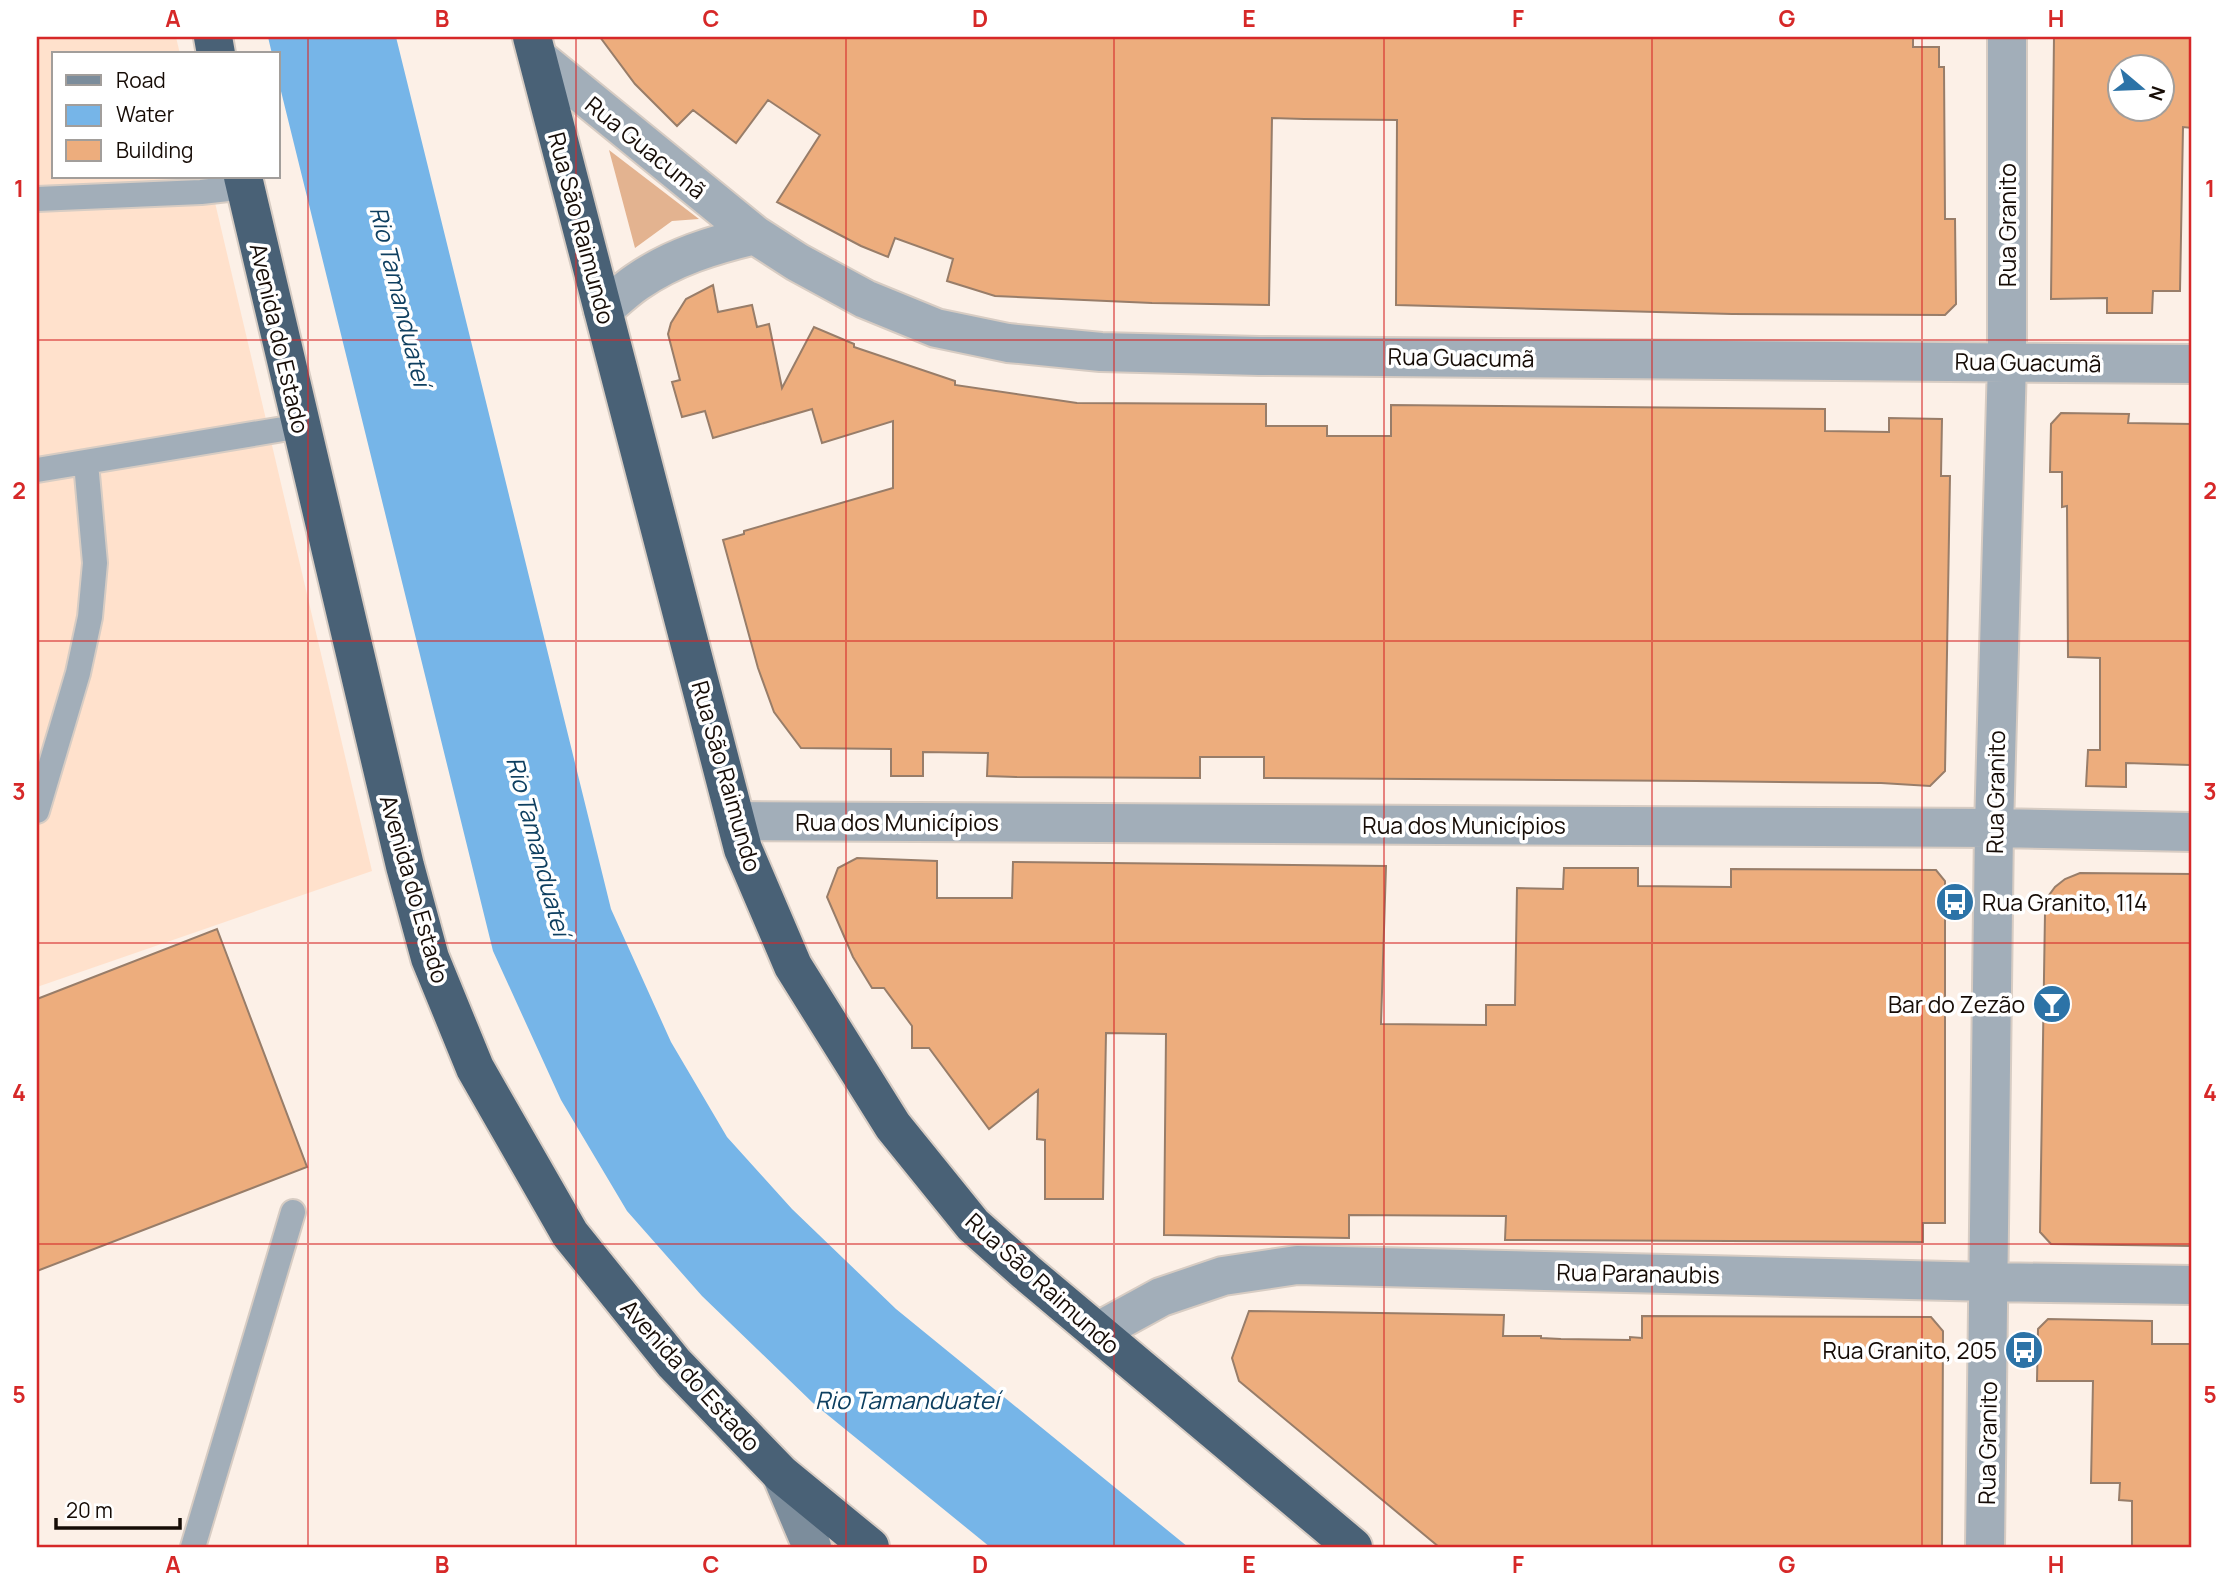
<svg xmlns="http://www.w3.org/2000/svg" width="2229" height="1584" font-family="Manrope,sans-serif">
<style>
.built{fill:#ffe1cc}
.green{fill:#e3b390}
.water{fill:#76b5e8}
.building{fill:#edad7d;stroke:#987d69;stroke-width:2;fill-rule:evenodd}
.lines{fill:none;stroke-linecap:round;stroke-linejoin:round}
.lane-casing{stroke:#d7ccc3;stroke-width:28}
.street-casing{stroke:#d7ccc3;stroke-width:42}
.secondary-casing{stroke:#d7ccc3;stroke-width:42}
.highway-casing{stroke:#d7ccc3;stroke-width:42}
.lane{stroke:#a2aeb9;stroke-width:24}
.street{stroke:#a2aeb9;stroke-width:38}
.secondary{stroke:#7c8d9c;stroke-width:38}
.highway{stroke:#496176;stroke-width:38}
.grid{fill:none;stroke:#d62828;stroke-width:2;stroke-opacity:0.55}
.labels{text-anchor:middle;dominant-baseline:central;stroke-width:7;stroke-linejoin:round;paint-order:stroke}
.street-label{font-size:23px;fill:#160c06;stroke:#fff}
.poi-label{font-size:23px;fill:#160c06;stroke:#fff;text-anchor:end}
.water-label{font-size:24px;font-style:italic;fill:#0e3f60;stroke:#fff}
.neatline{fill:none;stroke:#d62828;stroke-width:2.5}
.grid-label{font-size:23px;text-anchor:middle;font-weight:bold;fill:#d62828}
</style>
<rect width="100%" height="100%" fill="#fcf0e7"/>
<path class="built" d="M37 37H176L180 54H54V177H209L372 871 37 987Z"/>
<path class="green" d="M609 150 699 219 672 221 635 248Z"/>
<path class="water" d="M268 37H396L611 909 671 1042 727 1137 792 1209 896 1309 1188 1547H990L813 1403 702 1296 627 1211 561 1100 493 951 278 79V54H272Z"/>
<path class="building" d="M600 37H1913V47H1939V67H1944L1945 219H1955L1956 304 1945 315 1732 314 1396 305 1397 120 1304 119 1272 118 1269 305 1152 303 995 296 947 281 953 259 895 238 888 257 861 246 777 202 820 135 768 100 736 143 693 110 677 126 635 84Z
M2054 37H2192V128L2183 127 2180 291H2153L2152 313H2107V298L2051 299ZM2120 66H2162V108H2120Z
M713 285 718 312 752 305 757 327 769 324 782 388 814 327 854 344V347L955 381V385L1077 403 1266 404V426H1327V436H1391V405L1825 409V431L1889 432V418L1942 419 1941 476H1950L1945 771 1930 786 1881 783 1696 781 1264 778V757H1200V778L1016 777 987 776 988 753 923 752V776H891V749L801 748 774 712 758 668 723 540 744 534V531L893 488V421L822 443 812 409 713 438 705 411 682 417 672 382 680 380 668 334 671 323 686 299Z
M2061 413 2129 414 2128 423 2192 424V685L2190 765 2126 763V787L2086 786 2088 750H2100V658L2068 657 2067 506 2062 507V472H2050L2051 424Z
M857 858 937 861V898H1012L1013 862 1386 866 1381 1024 1486 1025V1005H1515L1517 888 1563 889 1564 868H1638V886L1731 887V869L1936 870 1945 881V1223H1923V1242L1505 1240 1506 1216 1349 1215V1238L1164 1235 1166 1034 1106 1033 1103 1199H1045V1140L1037 1139 1038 1090 989 1129 929 1048H912V1026L884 988H872L853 957 827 897 838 868Z
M2080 873 2192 874V1246L2051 1244 2040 1232 2045 913 2047 898 2055 887 2065 879Z
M217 929 307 1167 37 1271V999Z
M1249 1311 1504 1315 1503 1336H1541V1338L1561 1339 1630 1340V1337L1642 1338V1316L1931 1317 1943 1331 1942 1547H1439L1239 1381 1232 1358Z
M2048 1319 2152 1321V1344H2192V1547H2132V1501L2119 1500 2120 1483H2091L2093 1381H2037L2038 1329Z"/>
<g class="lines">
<defs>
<path id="lane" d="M37 199 201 192 246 187
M37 470 301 426
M37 811 78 673 90 617 95 563 86 463
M193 1547 293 1212"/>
<path id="street" d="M538 58 755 235 797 262 865 299 936 328 1008 343 1101 352 1259 356 2192 364
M603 310C614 301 625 290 637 282 673 257 713 245 755 235
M736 821 1994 828 2192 832
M1097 1332 1161 1297 1223 1276 1297 1265 1990 1282 2192 1285
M1985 1547 1994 828 2007 362V37"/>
<path id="secondary" d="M781 1474 812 1547"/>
<path id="highway" d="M213 37 216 54
M532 37 743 849 793 966 893 1126 973 1225 1026 1272 1353 1547
M243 177 405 866 430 958 475 1068 570 1234 674 1363 781 1474 870 1547"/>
</defs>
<use href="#lane" class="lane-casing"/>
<use href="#street" class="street-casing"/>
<use href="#secondary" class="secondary-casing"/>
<use href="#highway" class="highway-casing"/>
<use href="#lane" class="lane"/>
<use href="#street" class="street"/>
<use href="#secondary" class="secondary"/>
<use href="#highway" class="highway"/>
</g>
<path class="grid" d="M308 37V1547M576 37V1547M846 37V1547M1114 37V1547M1384 37V1547M1652 37V1547M1922 37V1547M37 340H2192M37 641H2192M37 943H2192M37 1244H2192"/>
<defs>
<symbol id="bus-disc" viewBox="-11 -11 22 22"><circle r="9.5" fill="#2c73a7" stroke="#fff"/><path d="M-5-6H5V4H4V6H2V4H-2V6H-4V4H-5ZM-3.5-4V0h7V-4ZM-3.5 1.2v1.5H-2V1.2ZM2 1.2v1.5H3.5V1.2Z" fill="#fff"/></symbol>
<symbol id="bar-disc" viewBox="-11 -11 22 22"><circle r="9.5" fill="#2c73a7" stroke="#fff"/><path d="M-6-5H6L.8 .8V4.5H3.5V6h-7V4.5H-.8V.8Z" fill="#fff"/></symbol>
</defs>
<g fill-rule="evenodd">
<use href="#bus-disc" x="1933" y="880" width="44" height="44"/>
<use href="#bar-disc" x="2030" y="982" width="44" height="44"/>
<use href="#bus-disc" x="2002" y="1328" width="44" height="44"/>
</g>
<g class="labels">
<g class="street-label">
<text transform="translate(646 147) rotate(39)">Rua Guacumã</text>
<text transform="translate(2007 225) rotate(-90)">Rua Granito</text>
<text transform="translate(582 228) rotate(75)">Rua São Raimundo</text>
<text transform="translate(280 338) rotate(77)">Avenida do Estado</text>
<text transform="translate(1461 357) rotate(1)">Rua Guacumã</text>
<text transform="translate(2028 362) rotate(1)">Rua Guacumã</text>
<text transform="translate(727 776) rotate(74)">Rua São Raimundo</text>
<text transform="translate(1995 792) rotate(-89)">Rua Granito</text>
<text x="897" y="822">Rua dos Municípios</text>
<text x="1464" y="825">Rua dos Municípios</text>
<text transform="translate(415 889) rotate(74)">Avenida do Estado</text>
<text transform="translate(1638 1273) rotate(1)">Rua Paranaubis</text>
<text transform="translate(1043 1283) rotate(42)">Rua São Raimundo</text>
<text transform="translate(691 1375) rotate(48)">Avenida do Estado</text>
<text transform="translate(1987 1443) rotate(-89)">Rua Granito</text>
</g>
<g class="poi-label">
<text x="1982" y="902" text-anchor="start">Rua Granito, 114</text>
<text x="2025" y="1004">Bar do Zezão</text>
<text x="1997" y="1350">Rua Granito, 205</text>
</g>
<g class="water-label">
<text transform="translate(401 296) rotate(76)">Rio Tamanduateí</text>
<text transform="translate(539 846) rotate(75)">Rio Tamanduateí</text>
<text x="907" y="1399">Rio Tamanduateí</text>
</g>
</g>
<rect width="2229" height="1584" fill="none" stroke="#ffffff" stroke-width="77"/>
<rect x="52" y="52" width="228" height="126" fill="#ffffff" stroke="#a29e9b" stroke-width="2"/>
<rect x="66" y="75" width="35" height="10" fill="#7c8d9c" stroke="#a29e9b" stroke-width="2"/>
<text x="116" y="88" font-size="21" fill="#160c06">Road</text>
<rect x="66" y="105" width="35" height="21" fill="#76b5e8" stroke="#a29e9b" stroke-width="2"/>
<text x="116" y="122" font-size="21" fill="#160c06">Water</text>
<rect x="66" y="140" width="35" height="21" fill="#edad7d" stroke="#a29e9b" stroke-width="2"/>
<text x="116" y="158" font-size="21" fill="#160c06">Building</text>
<g transform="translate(2141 88) rotate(109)"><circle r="33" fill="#ffffff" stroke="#a29e9b" stroke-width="2"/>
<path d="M0-5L12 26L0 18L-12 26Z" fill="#2c73a7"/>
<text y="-10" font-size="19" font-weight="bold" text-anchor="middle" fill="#160c06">N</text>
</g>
<path d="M56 1518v10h124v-10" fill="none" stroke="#160c06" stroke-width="3.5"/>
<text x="66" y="1518" font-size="21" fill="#160c06" stroke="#ffffff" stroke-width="5" paint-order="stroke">20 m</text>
<rect x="38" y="38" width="2152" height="1508" class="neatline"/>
<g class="grid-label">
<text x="173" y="27">A</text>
<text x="442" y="27">B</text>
<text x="711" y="27">C</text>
<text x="980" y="27">D</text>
<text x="1249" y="27">E</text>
<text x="1518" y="27">F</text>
<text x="1787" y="27">G</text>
<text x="2056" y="27">H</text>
<text x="19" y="197">1</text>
<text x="2210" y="197">1</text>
<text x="19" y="499">2</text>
<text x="2210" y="499">2</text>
<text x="19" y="800">3</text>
<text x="2210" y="800">3</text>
<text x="19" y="1101">4</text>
<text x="2210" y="1101">4</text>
<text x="19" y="1403">5</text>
<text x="2210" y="1403">5</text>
<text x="173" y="1573">A</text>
<text x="442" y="1573">B</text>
<text x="711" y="1573">C</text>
<text x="980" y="1573">D</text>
<text x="1249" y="1573">E</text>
<text x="1518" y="1573">F</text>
<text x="1787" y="1573">G</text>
<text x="2056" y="1573">H</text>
</g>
</svg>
